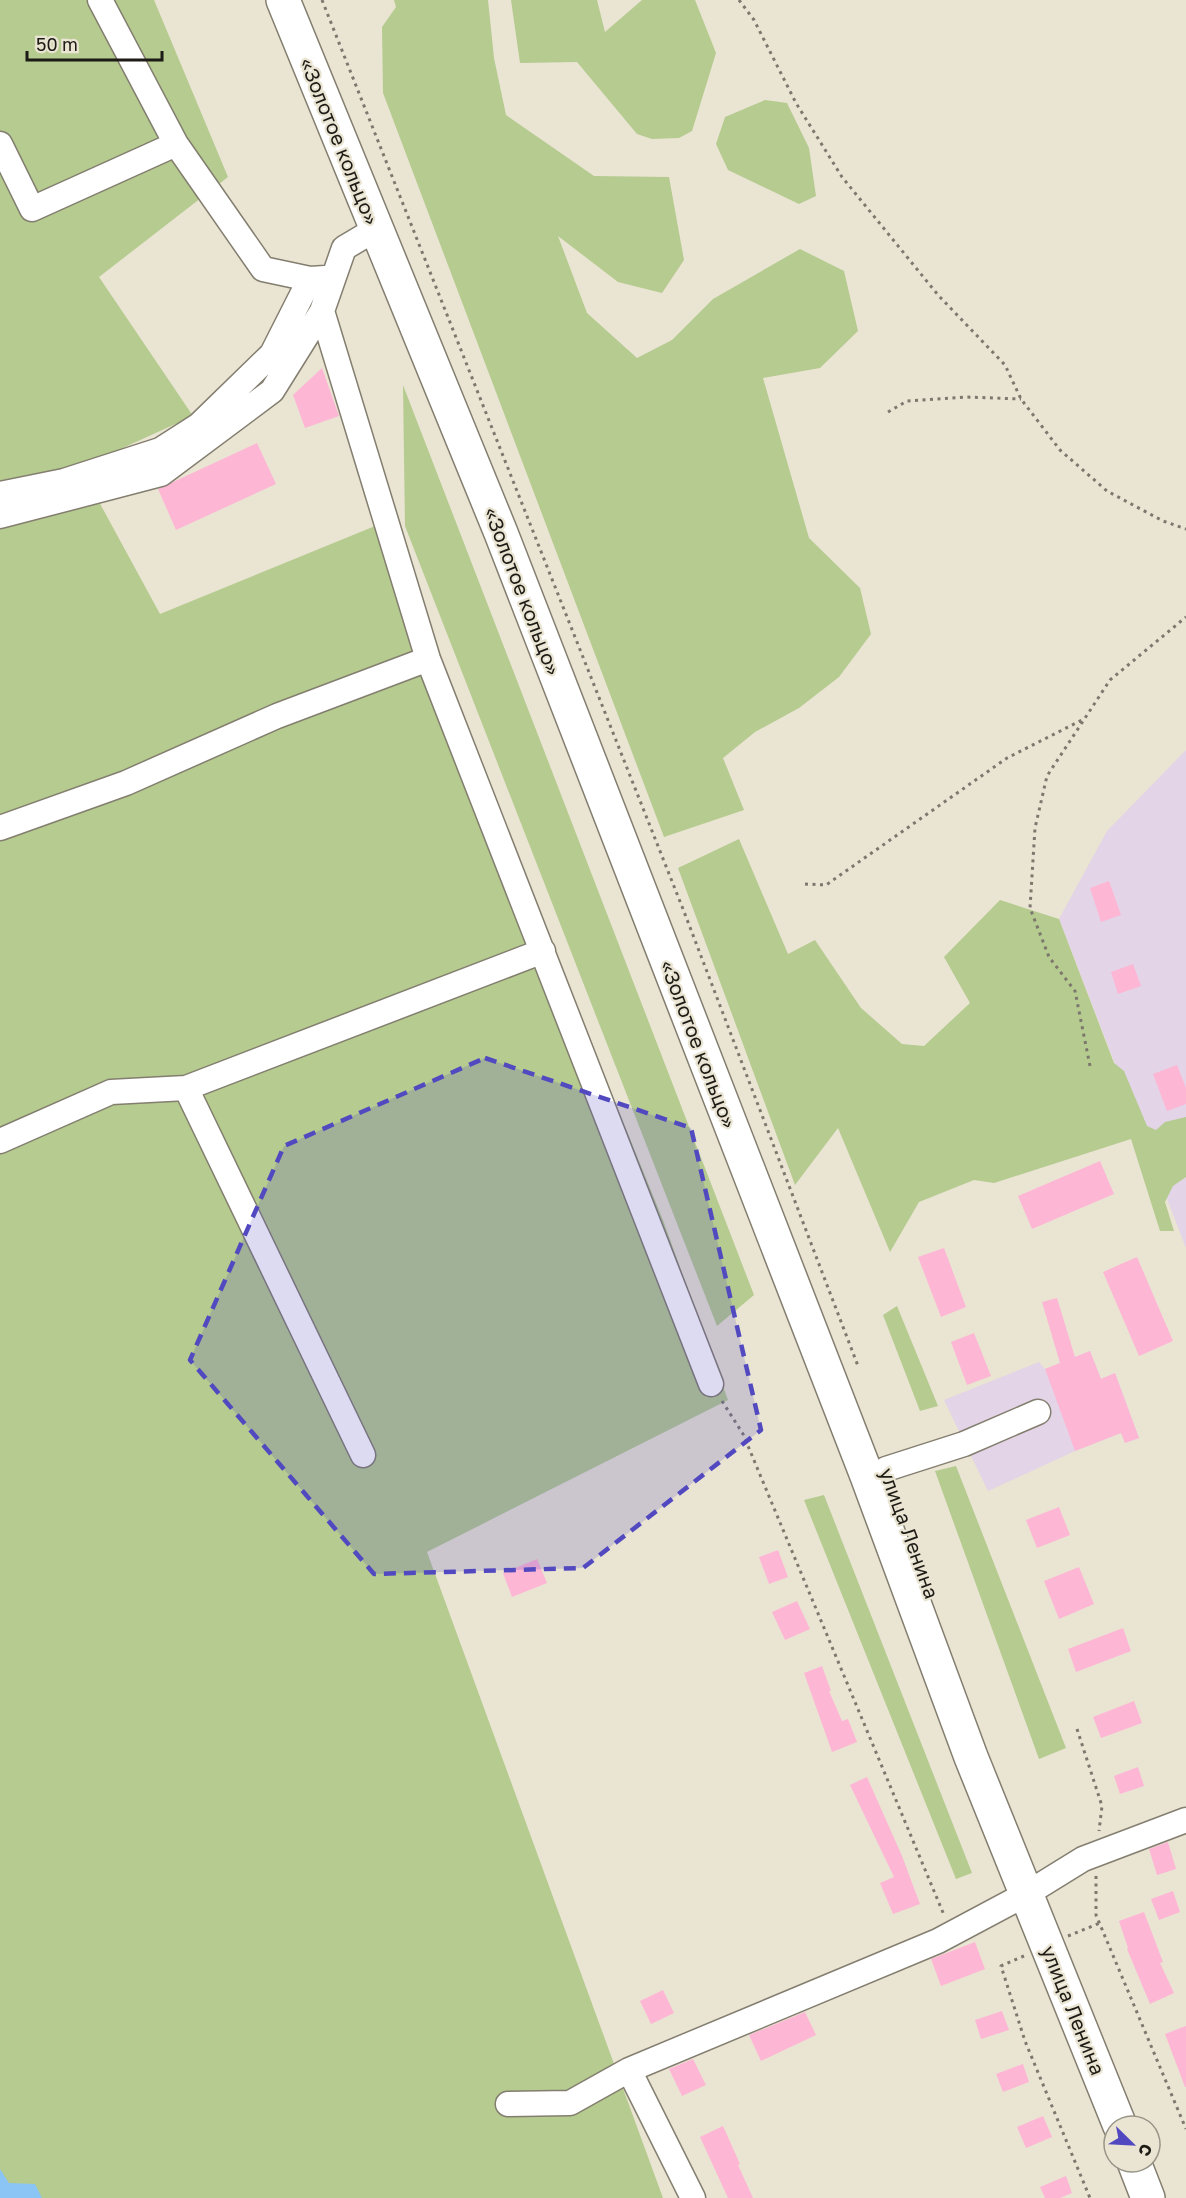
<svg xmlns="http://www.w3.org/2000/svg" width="1186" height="2198" font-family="'Golos Text',sans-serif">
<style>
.industrial{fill:#e3d4e7}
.green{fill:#b5cb8f}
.water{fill:#8bc5f5}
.building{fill:#feb6d5}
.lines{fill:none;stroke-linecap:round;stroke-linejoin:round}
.minor-casing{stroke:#837e6f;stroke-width:27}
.highway-casing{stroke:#837e6f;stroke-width:36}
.path{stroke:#7c786d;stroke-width:3;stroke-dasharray:3 4.5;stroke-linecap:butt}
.minor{stroke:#fff;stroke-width:24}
.highway{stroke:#fff;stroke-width:33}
.marked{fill:#5249c0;fill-opacity:0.2;stroke:#5249c0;stroke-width:4.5;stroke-dasharray:12 8;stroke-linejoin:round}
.labels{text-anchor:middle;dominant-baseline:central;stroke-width:4.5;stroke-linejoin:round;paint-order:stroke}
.street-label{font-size:20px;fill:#1d1b15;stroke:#eae4d3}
</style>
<rect width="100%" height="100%" fill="#eae4d3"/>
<path class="industrial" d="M1186 750V1248L1059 919 1107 831Z
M1090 1351 1101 1379 1115 1373 1139 1438 1125 1443 1121 1433 1075 1451 988 1491 944 1400 1039 1362 1045 1369Z"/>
<path class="green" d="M0 0H154L228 177 99 277 193 416 94 461 92 489 160 614 380 524 663 1220 728 1400 427 1552 663 2198H0Z
M394 0H488L494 58 506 115 594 176 669 177 684 260 662 293 618 282 558 236 587 313 637 358 672 340 713 299 800 249 844 271 858 331 820 368 763 378 809 538 860 588 871 634 839 677 799 708 755 732 723 758 744 810 664 837 383 93 382 27 396 7Z
M511 0H597L605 32 642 0H695L716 53 692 131 679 138 652 139 637 134 577 62 520 63Z
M765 100 787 103 809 148 816 196 799 204 728 170 716 144 725 117Z
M403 385 754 1295 717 1326 405 526Z
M739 839 788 954 815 940 861 1008 902 1044 924 1046 970 1003 944 957 1000 900 1059 919 1114 1063 1124 1071 1147 1126 1156 1130 1165 1122 1186 1117V1177L1173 1186 1165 1202 1174 1231H1160L1131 1139 994 1183 974 1180 919 1202 890 1252 838 1128 795 1185 678 868Z
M897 1306 938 1406 920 1411 883 1315Z
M956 1466 1066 1748 1039 1759 935 1471Z
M824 1495 972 1873 956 1879 804 1500Z"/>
<path class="water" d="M0 2169 9 2183 35 2184 42 2198H0Z"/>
<path class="building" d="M322 368 339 416 305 428 293 395Z
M257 443 276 484 176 530 158 489Z
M1109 881 1121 915 1101 922 1090 888Z
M1133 964 1141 986 1118 994 1111 972Z
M1177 1065 1186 1088V1104L1167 1111 1153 1074Z
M1100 1161 1114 1194 1032 1229 1018 1196Z
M944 1248 966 1307 941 1317 918 1257Z
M1137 1257 1173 1341 1139 1356 1103 1272Z
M1057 1298 1075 1357 1090 1351 1101 1379 1115 1373 1139 1438 1125 1443 1121 1433 1075 1451 1045 1369 1060 1363 1042 1302Z
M974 1333 991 1376 967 1385 951 1342Z
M1059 1507 1070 1535 1037 1548 1026 1520Z
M778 1550 788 1577 769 1584 759 1557Z
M537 1559 547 1583 512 1597 503 1573Z
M1079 1567 1094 1604 1059 1619 1044 1581Z
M797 1601 810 1629 785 1640 772 1612Z
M1123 1628 1131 1651 1076 1672 1068 1649Z
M822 1666 831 1691H829L842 1721 848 1719 857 1742 832 1752 804 1673Z
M1134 1701 1142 1723 1101 1738 1093 1717Z
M1138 1767 1144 1786 1120 1794 1114 1776Z
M867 1777 902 1856 920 1904 893 1914 880 1883 894 1877 850 1785Z
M1168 1842 1176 1869 1157 1875 1149 1849Z
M1173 1891 1180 1912 1159 1920 1151 1899Z
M1144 1912 1163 1962 1160 1963 1174 1993 1150 2004 1127 1949 1128 1948 1119 1921Z
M975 1942 985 1969 941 1986 931 1959Z
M663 1990 674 2013 651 2024 640 2001Z
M1002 2011 1009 2030 981 2039 975 2020Z
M805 2012 816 2035 761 2061 749 2035Z
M1186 2026V2087H1185L1165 2034Z
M693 2059 706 2085 682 2096 669 2069Z
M1023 2064 1029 2082 1003 2092 996 2074Z
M1043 2116 1052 2137 1026 2148 1017 2127Z
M723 2126 740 2164 738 2165 753 2198H728L700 2137Z
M1066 2176 1072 2193 1060 2198H1045L1040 2187Z"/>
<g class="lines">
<defs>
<path id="minor" d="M100 0 176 144 263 269 310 279 325 278
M0 144 32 209 176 144
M322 311 428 659 711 1384
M0 494 64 481 160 450 199 425 272 354 310 279
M0 516 161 474 272 391 322 311 344 248 376 229
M0 828 126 783 277 716 428 659
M0 1141 111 1092 186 1088
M363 1455 186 1088 543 951
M886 1469 964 1444 1038 1412
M629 2070 693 2198
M508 2104 570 2103 629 2070 938 1941 1028 1893 1083 1859 1186 1820"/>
<path id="highway" d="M283 0 501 533 867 1476 971 1757 1120 2126
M1134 2162 1148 2198"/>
</defs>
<use href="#minor" class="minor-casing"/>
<use href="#highway" class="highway-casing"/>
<path class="path" d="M322 0 683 909 858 1366
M739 0 754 20 796 103 842 177 938 295 1005 365 1021 399 1060 450 1107 491 1163 521 1186 529
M888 412 907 401 967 397 1021 399
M805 884 826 885 1007 758 1082 720
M1090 1066 1075 991 1049 957 1030 908 1035 828 1047 776 1110 680 1186 617
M722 1401 743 1434 944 1915
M1077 1729 1102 1806 1099 1831
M1096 1876V1915L1186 2129
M1068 1936 1100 1923
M1024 1956 1001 1966 1025 2041 1090 2198"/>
<use href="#minor" class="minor"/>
<use href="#highway" class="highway"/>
</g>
<path class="marked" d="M485 1058 691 1128 761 1430 583 1568 374 1574 190 1360 284 1146Z"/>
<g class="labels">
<g class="street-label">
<text transform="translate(340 141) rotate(68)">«Золотое кольцо»</text>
<text transform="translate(523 591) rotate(69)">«Золотое кольцо»</text>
<text transform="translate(699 1044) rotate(69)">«Золотое кольцо»</text>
<text transform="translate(910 1533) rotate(70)">улица Ленина</text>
<text transform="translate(1074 2010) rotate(68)">улица Ленина</text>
</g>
</g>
<g transform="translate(1132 2144) rotate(114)"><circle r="28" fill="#eae4d3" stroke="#989487" stroke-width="1.5"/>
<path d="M0-4.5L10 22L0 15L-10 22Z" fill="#5249c0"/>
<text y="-9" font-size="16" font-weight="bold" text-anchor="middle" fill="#1d1b15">С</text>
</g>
<path d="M27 51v9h135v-9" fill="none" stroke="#1d1b15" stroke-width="3"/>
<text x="36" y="51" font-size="18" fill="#1d1b15" stroke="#eae4d3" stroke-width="4.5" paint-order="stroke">50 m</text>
</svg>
